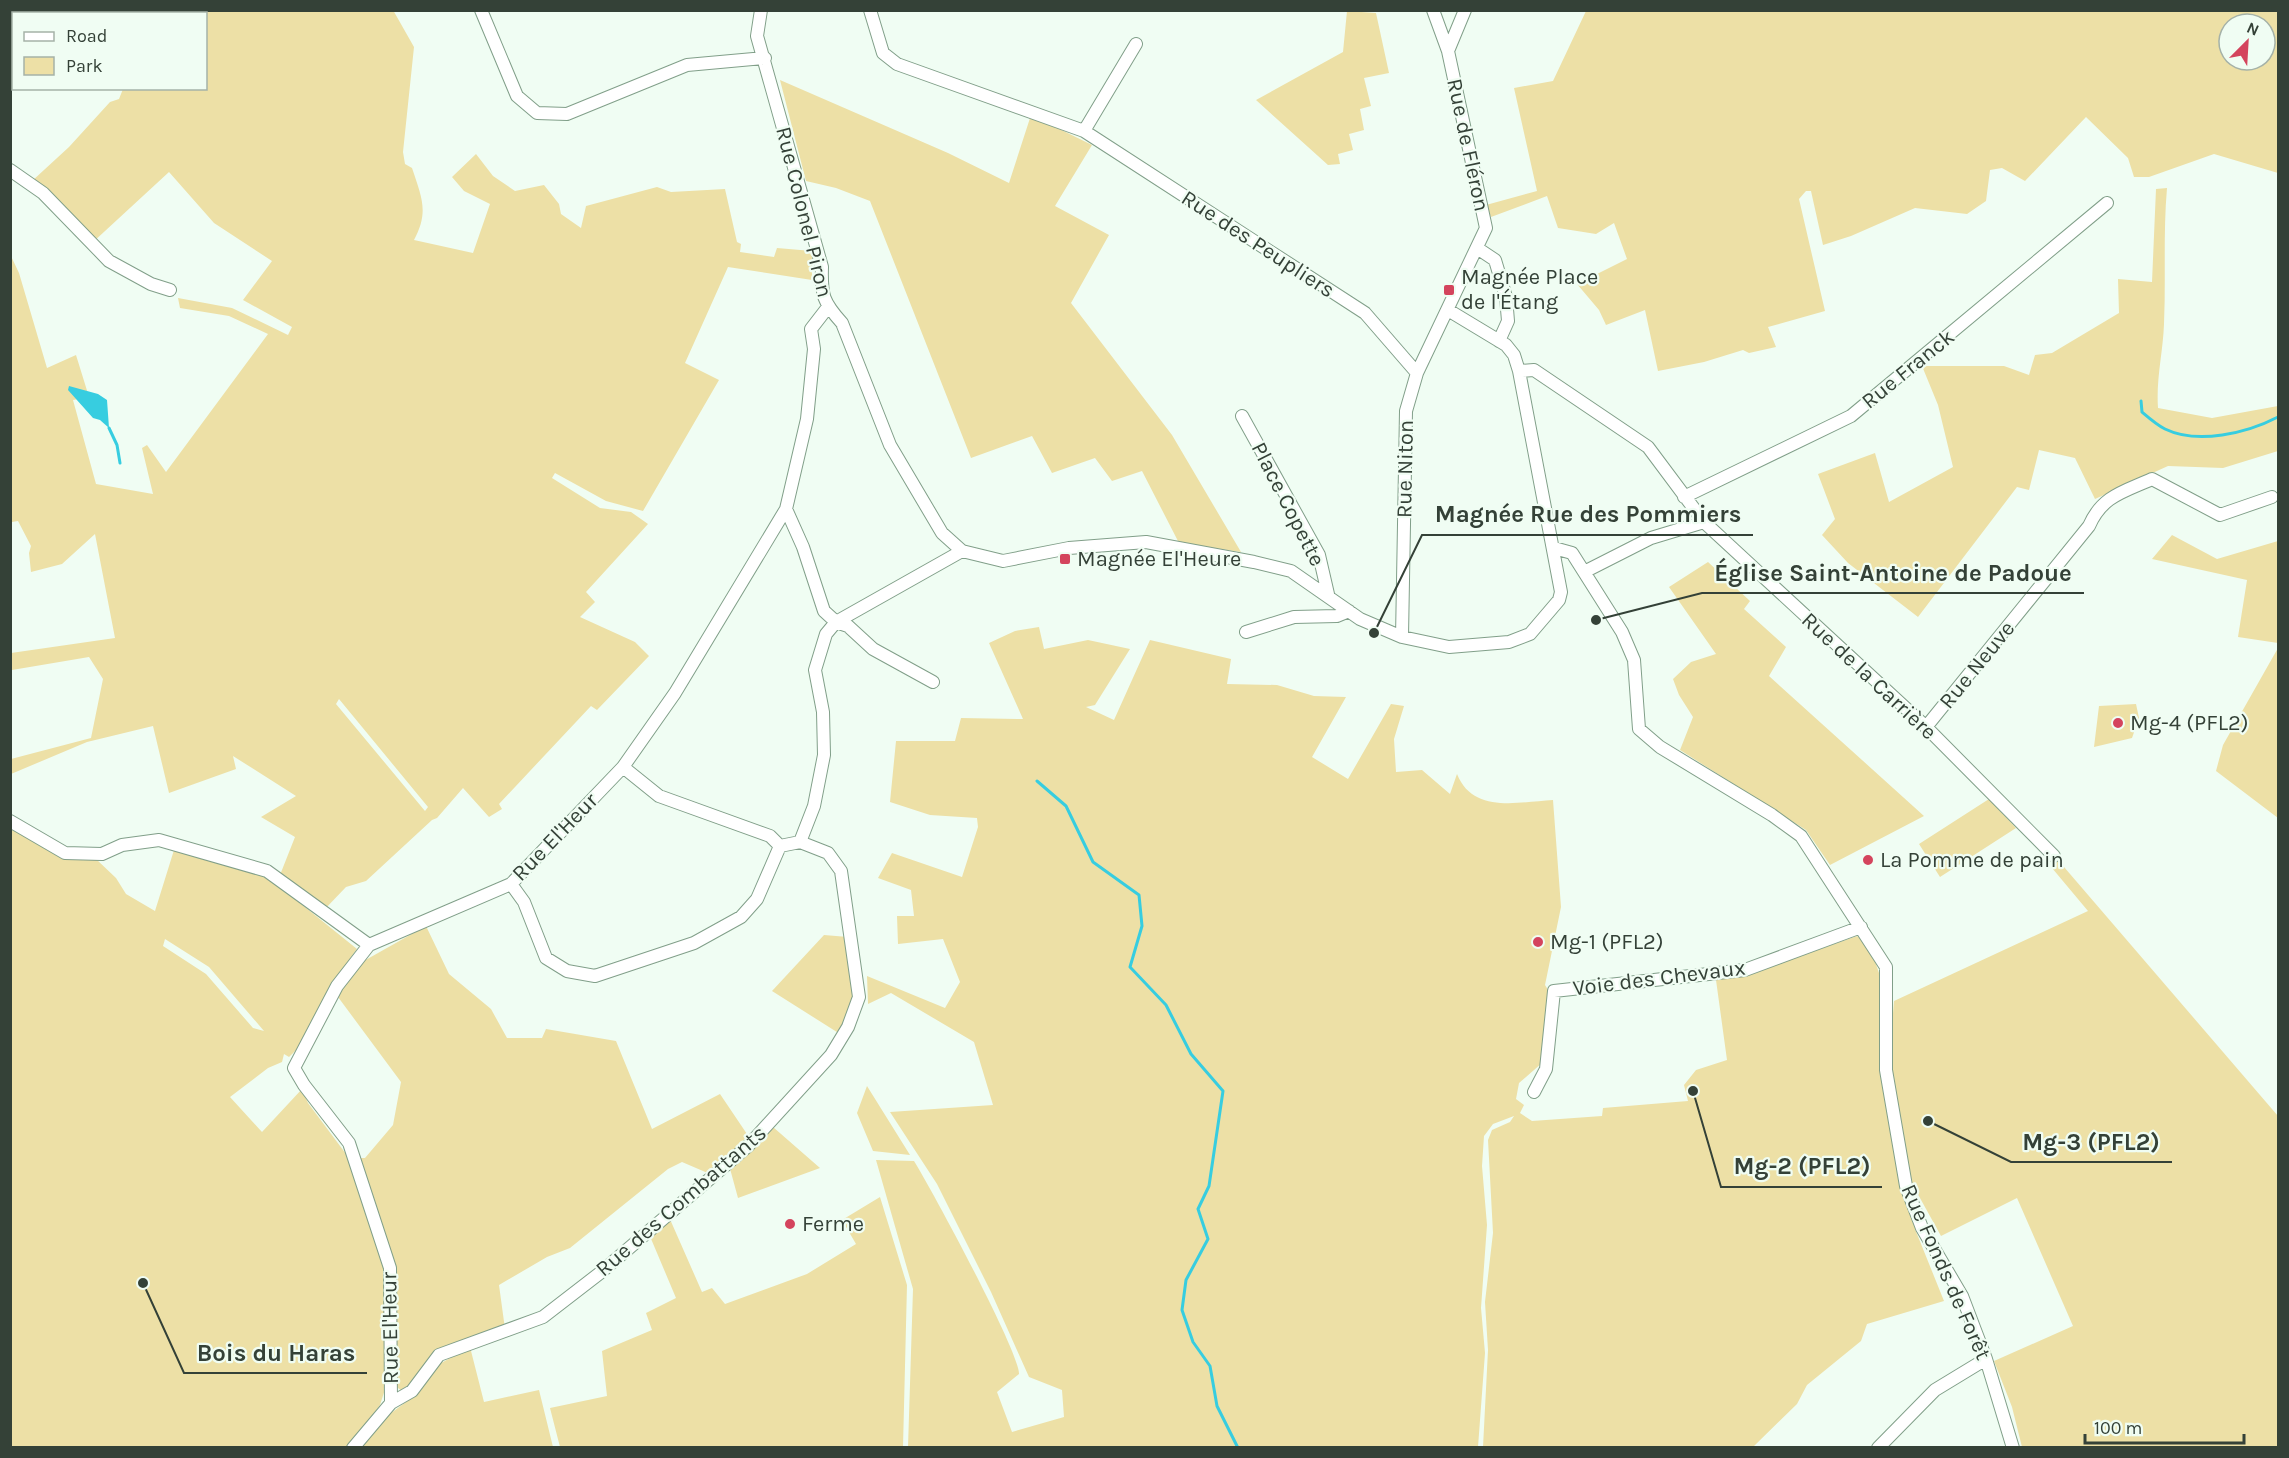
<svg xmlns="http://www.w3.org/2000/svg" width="2289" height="1458" font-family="Karla,sans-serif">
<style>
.green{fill:#ede0a6;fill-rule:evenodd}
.water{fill:#37cde0}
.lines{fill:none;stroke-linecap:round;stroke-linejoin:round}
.stream{stroke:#37cde0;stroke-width:3}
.minor-casing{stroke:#819f89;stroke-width:14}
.minor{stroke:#fff;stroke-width:12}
.poi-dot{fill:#d4445d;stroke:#f0fdf3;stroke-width:2}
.labels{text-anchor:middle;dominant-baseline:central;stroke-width:4.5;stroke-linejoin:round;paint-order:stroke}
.street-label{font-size:22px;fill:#344137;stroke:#f0fdf3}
.poi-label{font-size:22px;fill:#344137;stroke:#f0fdf3;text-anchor:start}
.leader{fill:none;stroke:#344137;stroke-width:2}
.callout-dot{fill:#344137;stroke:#f0fdf3;stroke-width:2}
.callout-label{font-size:24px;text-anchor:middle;font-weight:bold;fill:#344137;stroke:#f0fdf3;stroke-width:4.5;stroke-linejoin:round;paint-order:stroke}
</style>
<rect width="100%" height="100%" fill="#f0fdf3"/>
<path class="green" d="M393 10 414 47 403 152 405 164 412 168C422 198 429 212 414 240L473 253 490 204 464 191 452 177 476 154 493 176 515 191 544 185 559 204 561 214 581 228 586 206 657 187 671 192 725 189 737 242 741 244 740 252 774 257 777 248 812 251V280L728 267 685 363 719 380 643 511 606 501 555 473 552 478 600 508 631 512 648 524 586 592 595 602 580 617 635 642 649 656 597 710 591 706 499 804 502 809 489 817 463 788 437 818 432 820 366 881 346 887 324 910 280 875 295 837 261 817 296 796 233 756 236 769 169 793 153 726 87 742 11 774V759L91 738 103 679 89 657 12 670 11 653 115 638 95 534 62 564 31 572 29 553 31 546 18 521 12 522 10 254 19 273 47 368 76 355 89 397 73 400 96 484 153 494 142 448 147 445 166 472 268 334 229 316 180 308 178 298 232 308 288 335 292 327 243 300 272 261 214 223 169 172 92 243 32 181 69 147 110 102 119 99 123 89 206 88V14L145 13 146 11ZM339 699 428 807 425 811 336 704Z
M1347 11 1376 13 1389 73 1364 78 1371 106 1360 109 1364 130 1349 134 1353 150 1338 154 1340 164 1328 165 1256 100 1343 52Z
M1586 11H2278V173L2214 154 2149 177H2134L2128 158 2086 117 2025 181 2002 168 1990 170 1986 201 1967 214 1915 208 1851 236 1823 245 1811 191H1806L1799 199 1825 311 1768 327 1776 347 1749 353 1743 350 1704 362 1658 371 1645 310 1606 325 1599 310 1577 284 1627 259 1614 223 1596 234 1558 228 1547 196 1491 217 1486 205 1537 191 1514 88 1553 81ZM2229 24H2265V60H2229Z
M780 80 948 153 1009 183 1031 115 1092 145 1055 206 1109 235 1071 303 1172 435 1241 552 1179 543 1142 471 1112 481 1095 458 1052 473 1032 436 971 458 870 201 836 188 806 181Z
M2167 188C2163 234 2166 279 2164 324 2163 352 2156 379 2158 408L2212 418 2278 406V451L2223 468 2168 466 2095 499 2075 458 2039 450 2029 490 2017 487 1918 617 1848 563 1822 535 1835 519 1818 474 1875 453 1889 502 1953 467 1938 405 1922 366H2004L2029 375 2035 355 2052 353 2119 313 2118 279 2152 282 2156 189Z
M2172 535 2217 559 2278 541V643L2238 637 2247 580 2152 559Z
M1708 562 1750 601 1744 609 1786 647 1769 676 1924 816 1830 865 1806 830 1680 750 1693 717 1679 695 1673 679 1691 662 1716 654 1669 587Z
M1039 627 1044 649 1088 640 1130 649 1095 705 1086 707 1114 720 1150 640 1231 659 1227 684 1277 685 1314 696 1346 697 1312 757 1348 779 1391 704 1404 706 1394 739 1396 772 1422 770 1450 794 1457 774C1473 814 1518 802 1553 800L1561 907 1545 985 1550 993 1542 1063 1519 1083 1516 1099 1524 1105 1520 1113 1532 1121 1602 1116 1603 1108 1688 1101 1684 1085 1696 1070 1727 1060 1716 980 1752 973 1857 936 1870 946 1881 979 1879 1057 1893 1145 1902 1192 1920 1227 1915 1229 1944 1301 1867 1324 1861 1341 1807 1385 1797 1404 1753 1447H1483L1488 1350 1485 1302 1493 1233 1488 1140 1492 1130 1510 1122 1514 1116 1493 1124 1484 1136 1482 1166 1487 1225 1481 1308 1485 1353 1478 1447H908L913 1289 876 1160 914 1161C931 1188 1020 1353 1019 1374L997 1392 1012 1432 1064 1417 1062 1390 1029 1377 991 1292 937 1184 890 1112 993 1105 974 1042 891 993 868 1004 867 976 945 1008 960 982 943 939 898 944 897 916H914L911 890 878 878 892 853 962 877 978 827 977 818 930 815 890 802 896 741H955L961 718 1023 719 989 643 1015 631Z
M2278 648V818L2216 771 2223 745Z
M2136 704 2139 718 2132 738 2094 747 2099 706Z
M1989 799 2016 828 1940 877 1919 844Z
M10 825C37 842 64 862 96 859L116 878 126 894 155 911 174 850 264 874 357 949C331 982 321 1029 289 1057L284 1054 282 1062 268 1068 230 1097 262 1132 302 1089 308 1103 349 1158H365L393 1125 401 1082 338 997 349 973 362 962 426 926 449 974 491 1009 507 1038H542L546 1029 616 1041 652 1129 720 1094 751 1140 710 1174 682 1162 668 1169 570 1248 547 1257 499 1285 505 1329 453 1345 403 1392 388 1380 380 1405 350 1447H11ZM165 939 209 967 264 1031 253 1028 206 974 163 946Z
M2058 860 2278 1116V1447H2022L2012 1407 1994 1361 2073 1326 2017 1198 1941 1236 1910 1180 1889 1062 1894 1001 2088 911 2052 868Z
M824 935 848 937 856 998 840 1034 772 991Z
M867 1086 910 1155 873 1151 857 1113Z
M773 1127 820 1168 738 1198 729 1165Z
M880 1197 907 1285 903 1447H560L550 1408 607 1396 602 1351 652 1330 646 1313 676 1298 649 1234 669 1217 702 1292 712 1288 725 1304 807 1274 856 1244 842 1220Z
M470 1347 484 1402 539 1390 553 1447 359 1448 379 1422 410 1399 434 1367Z"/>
<path class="water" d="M69 386 98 394 107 400 109 428 100 420 93 418 68 390Z"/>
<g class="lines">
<path class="stream" d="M2141 401 2142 412C2149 418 2157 425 2165 429 2198 445 2247 433 2278 417
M109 428 117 445 120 463
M1037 781 1066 806 1093 862 1139 895 1142 926 1130 967 1166 1005 1191 1054 1223 1091 1209 1186 1198 1209 1208 1239 1186 1280 1182 1310 1193 1342 1210 1366 1217 1406 1238 1448"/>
<defs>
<path id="minor" d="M481 10 517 96 537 113 567 114 687 65 765 58
M761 10 757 36 822 267C821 295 823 302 842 323L890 445 942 533 962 551 1003 561 1069 548 1146 542 1254 562 1291 571 1360 619 1402 637 1449 647 1509 642 1530 634 1559 600 1561 592 1519 371 1514 355 1506 345 1448 310
M870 10 883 53 897 64 1084 131 1365 313 1417 373
M1448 51 1465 10
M10 52 14 53
M1084 131 1136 44
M10 170 43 193 109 261 151 284 170 290
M1477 248 1495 260 1506 297 1508 321 1499 341
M1519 371 1534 370 1648 447 1704 522 1926 727 2054 856
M1242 416 1319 555 1328 594
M1684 497 1851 416 2107 203
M786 509 803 547 824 611 836 622 848 626 873 649 933 682
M1554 548 1572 553 1622 632 1634 660 1639 729 1660 747 1772 815 1801 836 1886 967V1070L1906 1186 1922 1228 1962 1296 1986 1359 2013 1448
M1584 572 1651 538 1704 522
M1246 632 1294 617 1337 616 1349 611
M1402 637 1406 411 1417 373 1486 228 1448 51 1433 10
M1926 727 2089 526C2102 496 2123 492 2152 479L2220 515 2272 497
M623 767 659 796 770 836 780 846
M10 821 65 853 102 854 122 845 159 840 267 871 369 945
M511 884 524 902 546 958 567 971 595 976 694 943 741 917 757 899 780 846 800 842
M1534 1092 1546 1069 1554 991 1745 970 1861 927
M391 1403 390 1268 349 1143 304 1085 294 1068 337 986 369 945 511 884 623 767 675 693 786 509 807 419 814 349 811 329 828 307
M353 1448 391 1403 412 1391 439 1355 543 1317 600 1273 748 1146 831 1055 848 1027 859 997 841 871 828 853 800 842 814 806 824 755 823 712 815 670 826 634 836 622 962 551
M1878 1448 1935 1390 1986 1359"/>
</defs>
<use href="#minor" class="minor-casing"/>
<use href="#minor" class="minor"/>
</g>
<g class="poi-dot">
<rect x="1443" y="284" width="12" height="12" rx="3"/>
<rect x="1059" y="553" width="12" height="12" rx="3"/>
<circle cx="2118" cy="723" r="6"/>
<circle cx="1868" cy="860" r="6"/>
<circle cx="1538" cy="942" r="6"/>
<circle cx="790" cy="1224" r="6"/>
</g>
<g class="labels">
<g class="street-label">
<text transform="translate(1468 145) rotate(78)">Rue de Fléron</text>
<text transform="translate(804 212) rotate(76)">Rue Colonel Piron</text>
<text transform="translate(1258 244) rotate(33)">Rue des Peupliers</text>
<text transform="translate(1908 369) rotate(-39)">Rue Franck</text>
<text transform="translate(1405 469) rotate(-89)">Rue Niton</text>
<text transform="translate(1288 504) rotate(63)">Place Copette</text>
<text transform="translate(1977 665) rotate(-51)">Rue Neuve</text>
<text transform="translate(1869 676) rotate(43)">Rue de la Carrière</text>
<text transform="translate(555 837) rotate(-46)">Rue El'Heur</text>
<text transform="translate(1659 978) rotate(-7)">Voie des Chevaux</text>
<text transform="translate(681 1201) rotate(-41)">Rue des Combattants</text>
<text transform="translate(1946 1272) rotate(66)">Rue Fonds de Forêt</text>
<text transform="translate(390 1328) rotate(-91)">Rue El'Heur</text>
</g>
<g class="poi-label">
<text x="1461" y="277">Magnée Place<tspan x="1461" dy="25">de l'Étang</tspan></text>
<text x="1077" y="559">Magnée El'Heure</text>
<text x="2130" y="723">Mg-4 (PFL2)</text>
<text x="1880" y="860">La Pomme de pain</text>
<text x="1550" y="942">Mg-1 (PFL2)</text>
<text x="802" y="1224">Ferme</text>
</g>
</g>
<path class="leader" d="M1374 633L1422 535H1753M1596 620L1702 593H2084M1928 1121L2011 1162H2172M1693 1091L1721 1187H1882M143 1283L184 1373H367"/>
<g class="callout-dot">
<circle cx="1374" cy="633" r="6"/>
<circle cx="1596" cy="620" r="6"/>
<circle cx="1928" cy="1121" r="6"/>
<circle cx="1693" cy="1091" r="6"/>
<circle cx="143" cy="1283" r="6"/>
</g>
<g class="callout-label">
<text x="1588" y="522">Magnée Rue des Pommiers</text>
<text x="1893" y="581">Église Saint-Antoine de Padoue</text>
<text x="2091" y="1150">Mg-3 (PFL2)</text>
<text x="1802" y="1174">Mg-2 (PFL2)</text>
<text x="276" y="1361">Bois du Haras</text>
</g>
<rect width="2289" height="1458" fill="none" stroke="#344137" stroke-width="24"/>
<rect x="12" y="12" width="195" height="78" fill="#f0fdf3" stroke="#a5b2a8" stroke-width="1.5"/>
<rect x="24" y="32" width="30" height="9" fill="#ffffff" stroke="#a5b2a8" stroke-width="1.5"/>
<text x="66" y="42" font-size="18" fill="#344137">Road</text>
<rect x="24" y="57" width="30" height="18" fill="#ede0a6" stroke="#a5b2a8" stroke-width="1.5"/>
<text x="66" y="72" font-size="18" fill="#344137">Park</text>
<g transform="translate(2247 42) rotate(24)"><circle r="28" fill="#f0fdf3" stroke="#a5b2a8" stroke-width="1.5"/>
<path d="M0-4.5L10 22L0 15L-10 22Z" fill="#d4445d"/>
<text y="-9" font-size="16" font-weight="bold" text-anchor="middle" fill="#344137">N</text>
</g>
<path d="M2085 1434v9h159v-9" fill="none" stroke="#344137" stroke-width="3"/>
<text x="2094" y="1434" font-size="18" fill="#344137" stroke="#f0fdf3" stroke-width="4.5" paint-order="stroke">100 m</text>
</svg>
